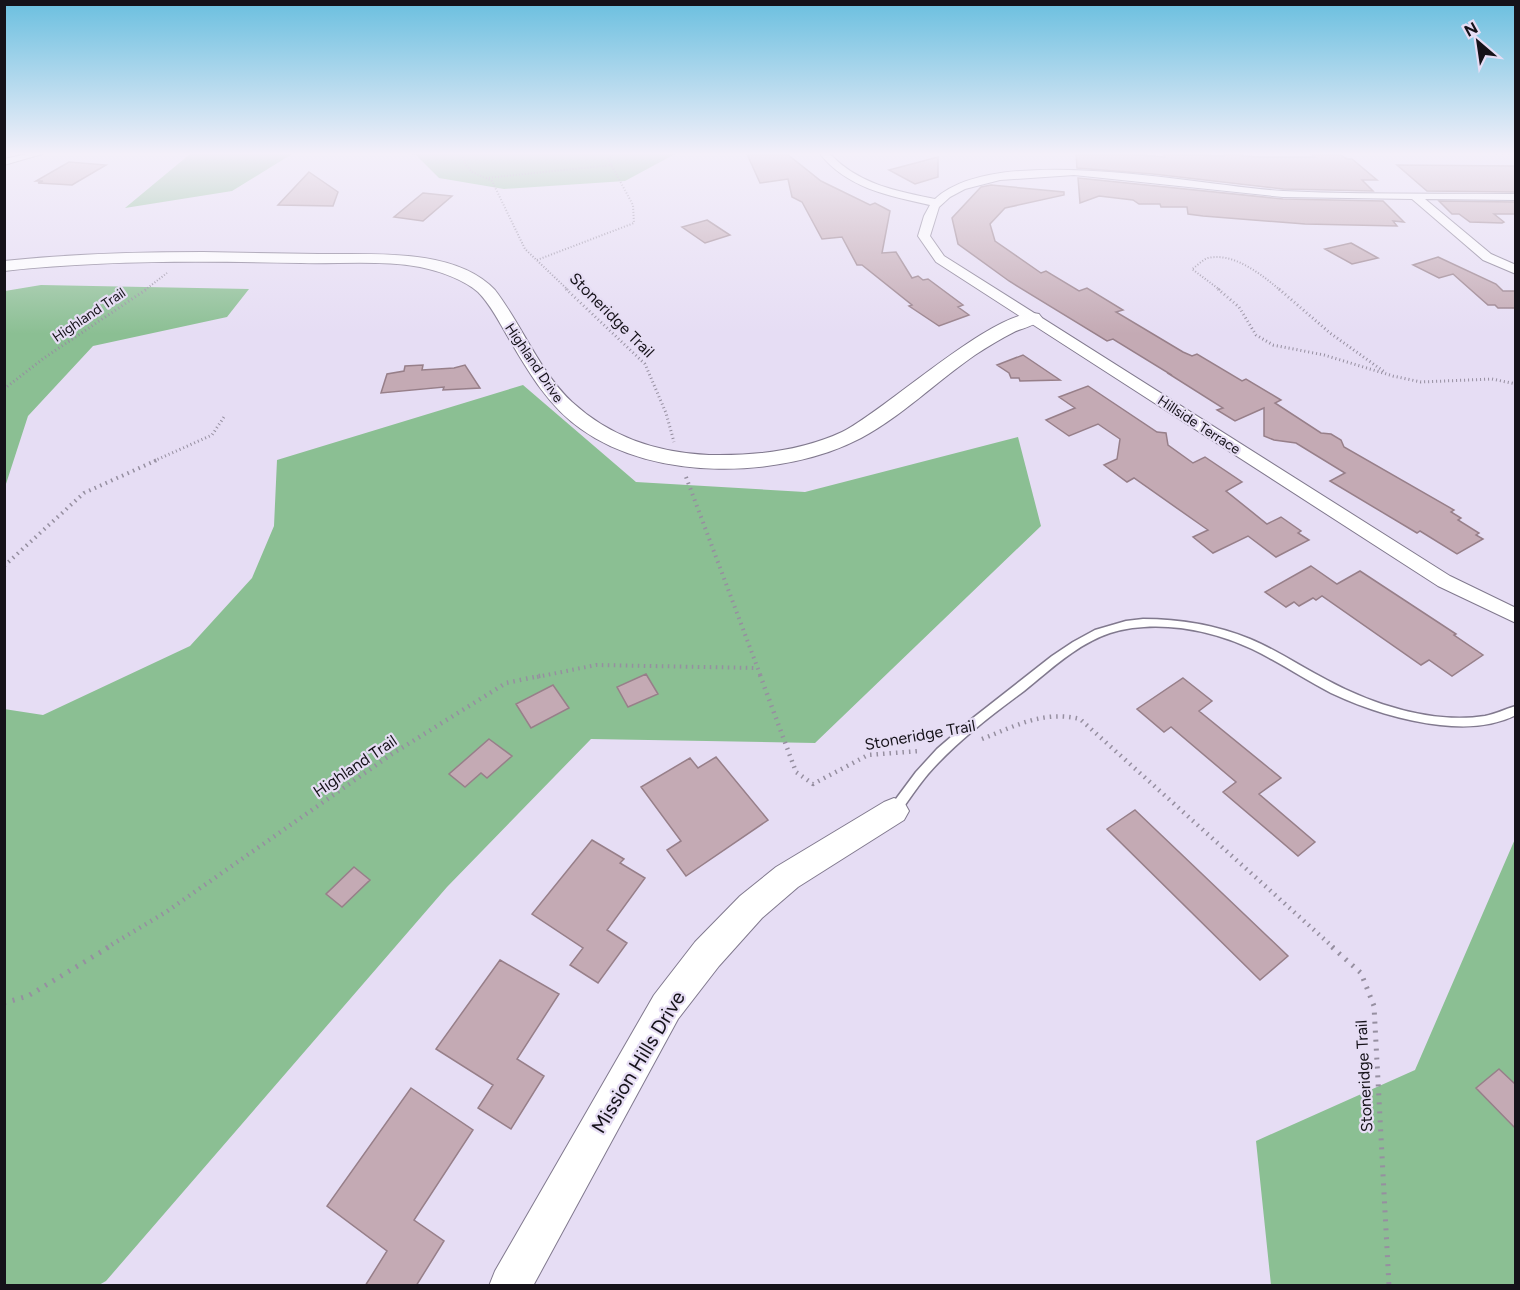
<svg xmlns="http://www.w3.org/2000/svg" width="1520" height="1290" font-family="Figtree,sans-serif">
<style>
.green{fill:#8bbf93}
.building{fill:#c4aab4;stroke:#977f89;stroke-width:1.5}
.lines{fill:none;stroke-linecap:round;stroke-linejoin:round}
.service-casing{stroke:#81798e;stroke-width:3}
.minor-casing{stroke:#81798e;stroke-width:2}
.tertiary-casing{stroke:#81798e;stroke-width:2}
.path-far4{stroke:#968fa0;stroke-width:2;stroke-dasharray:1 2;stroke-linecap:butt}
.path-far3{stroke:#968fa0;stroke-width:3;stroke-dasharray:1 3;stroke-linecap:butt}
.path-far2{stroke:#968fa0;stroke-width:4;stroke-dasharray:1.5 4.5;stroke-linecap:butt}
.path-far1{stroke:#968fa0;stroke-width:4.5;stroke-dasharray:1.5 5;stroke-linecap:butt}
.path{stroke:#968fa0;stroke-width:5;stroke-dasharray:2 7;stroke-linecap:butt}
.service{fill:#fff;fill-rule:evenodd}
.minor{fill:#fff;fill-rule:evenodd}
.tertiary{fill:#fff;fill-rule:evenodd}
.labels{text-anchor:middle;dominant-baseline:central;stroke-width:4.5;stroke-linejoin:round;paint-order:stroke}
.far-street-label{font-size:14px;fill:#151219;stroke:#e6ddf4}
.street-label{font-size:16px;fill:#151219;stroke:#e6ddf4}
.near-street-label{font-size:20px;fill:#151219;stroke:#e6ddf4}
</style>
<rect width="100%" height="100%" fill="#e6ddf4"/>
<path class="green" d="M190 154H292L232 191 125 208Z
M409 154H675L625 181 504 189 439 178 416 155Z
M41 285 249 289 227 317 93 346 28 416 5 487V291Z
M523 385 636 482 805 492 1018 437 1041 526 815 743 591 739 447 887 106 1281 99 1285H5L4 709 43 715 190 646 252 578 274 526 277 460Z
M1515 839V1285H1271L1256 1141 1415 1070Z"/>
<path class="building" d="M747 154H787L821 181 870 205 875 203 890 211 882 253 896 252 912 278 918 276 923 280 928 279 963 305 958 307 969 315 939 326 909 306 912 305 862 265H857L842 237 822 239 802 202 792 197 788 179 760 183Z
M1076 154H1126L1165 157 1164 154 1224 156V154H1242V156L1264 157H1315L1311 154H1339L1347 159H1352L1377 180H1362L1373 191 1283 189 1153 174 1077 168Z
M938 157V177L915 184 889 170Z
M69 162 106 165 72 185 38 183 43 181H36Z
M1397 165 1515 166V192L1427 191Z
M309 172 338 192 333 206 278 205Z
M1078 178 1283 199 1383 201 1404 222 1393 221 1397 226 1305 224 1203 216 1188 214 1187 207H1161L1160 204H1139L1133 200 1099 196 1080 203Z
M991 185 1064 192V195L1005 208 990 224 995 241 1041 273 1046 271 1079 291 1087 288 1123 310 1116 312 1183 352 1192 356 1197 354 1242 381 1246 379 1281 400 1275 403 1321 433 1331 434 1341 440 1344 447 1454 510 1451 512 1461 518 1458 520 1479 533 1476 535 1483 539 1457 554 1420 531 1417 533 1330 481 1345 473 1296 443 1274 440 1264 436V408L1235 421 1217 410 1223 408 1169 374H1170L1113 339 1107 341 1009 281 958 244 952 218 981 187Z
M423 193 452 196 423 221 394 217Z
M1439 201 1515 202V214H1494L1504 222 1502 223 1470 222 1459 214H1452Z
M707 220 730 235 705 243 682 227Z
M1351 243 1378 258 1352 264 1325 249Z
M1438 257 1496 284 1503 291H1515V308H1498L1495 305H1488L1453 274 1439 278 1413 265Z
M1023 355 1060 380 1020 381 1019 378H1011L1009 373 997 365Z
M423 365 422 370 454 368 465 365 480 388 443 390 444 387 381 393 387 374 404 371 405 366Z
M1088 386 1157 432 1166 433 1168 445 1193 463 1205 457 1242 482 1226 491 1267 524 1281 517 1301 531 1298 533 1309 540 1276 557 1248 536 1213 553 1193 537 1208 530 1134 478 1127 482 1104 465 1117 459 1120 439 1098 424 1069 436 1046 420 1075 408 1059 397Z
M1311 566 1337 584 1360 571 1456 634 1454 635 1483 655 1452 676 1429 660 1421 665 1322 596 1316 600 1313 598 1299 606 1294 602 1286 607 1265 592Z
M646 674 658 694 628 707 617 687Z
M1183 678 1212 701 1199 711 1281 778 1259 794 1315 842 1298 856 1223 792 1236 782 1171 727 1164 732 1137 709Z
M553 685 569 708 531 728 516 704Z
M489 739 512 756 487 778 481 773 465 787 449 774Z
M716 757 768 820 686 876 667 850 681 841 641 787 690 758 698 768Z
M1135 810 1288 956 1260 980 1107 829Z
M592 840 624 859 620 863 645 878 607 930 627 943 598 983 570 965 583 948 532 914Z
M354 867 370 880 342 907 326 894Z
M500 960 559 994 517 1059 544 1076 511 1129 478 1108 493 1085 436 1049Z
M1499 1069 1515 1084V1128L1476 1088Z
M411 1088 473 1130 414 1220 444 1241 416 1286H365L387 1251 327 1206Z"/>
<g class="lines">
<defs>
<path id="service" d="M1143 619C1180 619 1216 625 1250 639 1277 650 1301 667 1327 680 1373 705 1433 724 1485 716 1496 714 1505 709 1516 706V715C1492 727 1466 728 1440 725 1403 721 1365 709 1331 693 1304 679 1279 662 1252 649 1210 629 1155 619 1110 633 1077 644 1050 670 1024 691 990 716 955 743 928 774 917 787 908 801 898 815L894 816 890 815 888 811 890 807 916 772 937 749 973 718 1052 656 1073 642 1095 630 1126 621Z"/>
<path id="minor" d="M27 154H42L4 165V159Z
M820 154H830C858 184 896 191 935 199 997 141 1201 186 1283 191 1360 195 1438 193 1516 194V200L1425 199 1491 254 1516 265V274L1483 260 1412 199 1283 197 1074 175 1000 180 965 189 950 197 939 207 930 236 944 256 1450 576 1516 608V623L1438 586 936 262 918 236 924 216 930 205C889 196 847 188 820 154Z"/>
<path id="tertiary" d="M203 252C241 253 280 253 318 254 371 255 455 247 495 290 522 325 539 371 572 402 610 437 658 453 709 455 755 456 801 451 842 432 885 411 999 304 1039 314L1042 318C1036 326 1022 328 1014 332 1000 339 987 347 975 355 936 382 902 416 861 438 783 479 654 482 581 429 548 406 528 371 508 337 499 322 491 305 478 292 463 279 439 271 420 267 381 260 340 264 301 263 202 261 103 260 4 271V261C71 254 136 252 203 252Z
M894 798 904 802 909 811 904 820 798 887 762 918 719 966 678 1019 533 1286H489L495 1271 654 995 695 942 740 896 776 867 884 802Z"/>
</defs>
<use href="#service" class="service-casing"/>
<use href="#minor" class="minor-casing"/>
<use href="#tertiary" class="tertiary-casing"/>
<path class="path-far4" d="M462 154 466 165 472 172 492 181 525 249 568 290
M1496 154H1510
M486 178 612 165
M537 260 634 223 633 205 608 159 614 154
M145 290 167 273
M1220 290 1192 269C1197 266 1202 260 1208 258 1234 252 1262 275 1280 290"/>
<path class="path-far3" d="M566 289 645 364 666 413 674 442
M1218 289 1239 307 1256 335 1273 345 1324 355 1393 376 1421 382 1492 379 1516 384
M1279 289 1330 333 1386 373
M4 389 44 358 147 289
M154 461 212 435 224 417"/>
<path class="path-far2" d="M686 477 761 677
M4 566 84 493 157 460
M537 677 596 665 757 668"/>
<path class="path-far1" d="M760 675 796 772 813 784 868 755 919 751
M982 739C1015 726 1044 710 1080 719L1334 948
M106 948 166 912 392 754 506 683 544 675"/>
<path class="path" d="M1332 947 1361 973 1374 1006 1389 1286
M4 1003 28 996 109 947"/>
<use href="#service" class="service"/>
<use href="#minor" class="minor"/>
<use href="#tertiary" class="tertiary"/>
</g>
<linearGradient id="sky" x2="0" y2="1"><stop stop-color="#6abfdf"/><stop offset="0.46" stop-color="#f4f0fa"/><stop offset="1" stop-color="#f4f0fa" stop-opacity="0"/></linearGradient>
<rect width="1520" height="334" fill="url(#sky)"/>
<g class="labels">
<g class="far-street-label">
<text transform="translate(89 315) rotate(-34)">Highland Trail</text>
<text transform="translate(534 363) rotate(56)">Highland Drive</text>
<text transform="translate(1199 425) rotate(33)">Hillside Terrace</text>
</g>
<g class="street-label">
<text transform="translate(612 315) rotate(45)">Stoneridge Trail</text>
<text transform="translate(920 735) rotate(-10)">Stoneridge Trail</text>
<text transform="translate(355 766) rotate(-34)">Highland Trail</text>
<text transform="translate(1364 1076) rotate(-93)">Stoneridge Trail</text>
</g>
<g class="near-street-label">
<text transform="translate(638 1062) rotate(-59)">Mission Hills Drive</text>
</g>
</g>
<rect width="1520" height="1290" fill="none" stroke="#151219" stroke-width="12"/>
<g transform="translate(1478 42) rotate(331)" stroke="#e6ddf4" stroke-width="4.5" paint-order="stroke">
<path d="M0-4.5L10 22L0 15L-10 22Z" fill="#151219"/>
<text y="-9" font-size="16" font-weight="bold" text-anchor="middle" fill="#151219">N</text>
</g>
</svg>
